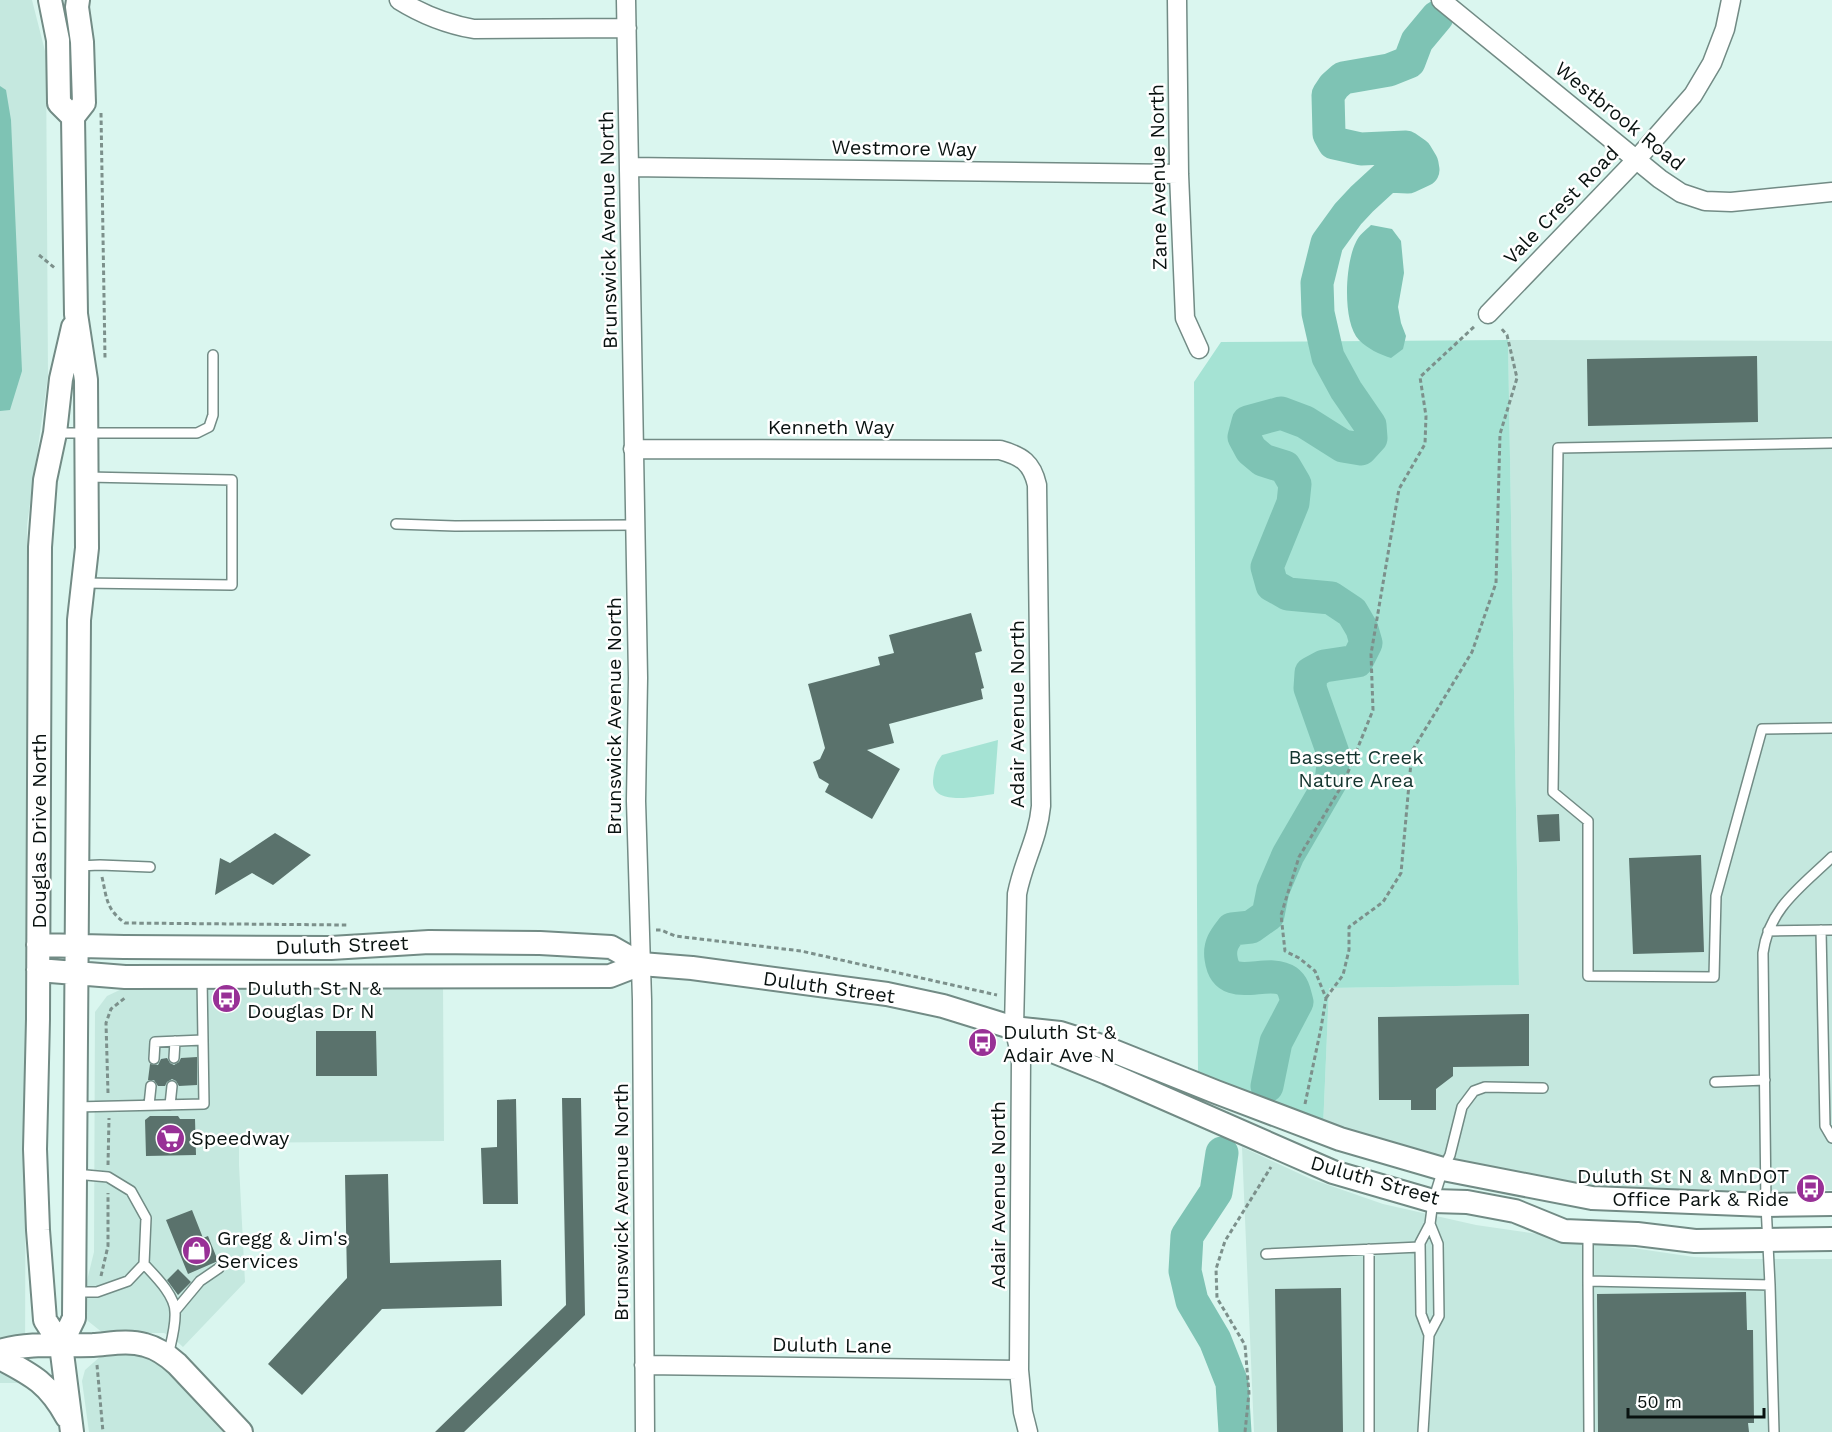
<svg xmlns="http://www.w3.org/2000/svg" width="1832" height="1432" font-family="'Work Sans',sans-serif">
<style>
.built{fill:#c5e8df}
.green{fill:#a5e3d4}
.water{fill:#7ec3b4}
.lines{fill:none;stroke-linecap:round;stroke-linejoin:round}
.river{stroke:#7ec3b4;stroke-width:33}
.building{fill:#5a726c}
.service-casing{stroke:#728b85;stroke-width:12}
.minor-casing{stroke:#728b85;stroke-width:21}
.tertiary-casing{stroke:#728b85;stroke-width:26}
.path{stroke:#7c908b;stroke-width:3;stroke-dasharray:4.5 3;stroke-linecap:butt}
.service{stroke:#fff;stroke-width:9}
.minor{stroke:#fff;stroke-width:18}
.tertiary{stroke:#fff;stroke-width:22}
.labels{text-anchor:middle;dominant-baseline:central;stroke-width:5;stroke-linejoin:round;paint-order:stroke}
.street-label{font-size:20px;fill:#091210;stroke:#fff}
.park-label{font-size:20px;fill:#14352f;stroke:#fff}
.poi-label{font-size:20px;fill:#091210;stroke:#fff;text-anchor:start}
</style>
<rect width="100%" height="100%" fill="#daf6ef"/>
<path class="built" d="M0 0H32L46 55 48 376 27 525 25 1383H0Z
M1508 340 1832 341V1190L1673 1194 1540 1179 1323 1128 1329 988 1519 985Z
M443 985 444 1141 239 1143V1165L245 1282 183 1347 172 1337 164 1333H103L88 1321 80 1309 94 1252 95 1012 107 996 126 987Z
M1242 1147 1311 1179 1383 1204 1476 1225 1694 1257 1746 1259H1832V1432H1254Z
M138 1353 158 1362 224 1432H89L82 1381 85 1370 102 1355Z"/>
<path class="green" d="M1508 340 1519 985 1329 988 1323 1128 1198 1073 1194 382 1221 342Z
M998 740 994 794C978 796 932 807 933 781 934 770 935 764 942 755Z"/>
<path class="water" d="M0 86 6 90 11 120 22 371 10 410 0 411Z
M1371 225 1392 229 1401 241 1404 273 1398 307 1401 323 1406 336 1403 349 1391 358C1379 354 1368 349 1359 340 1342 322 1345 263 1356 242 1359 235 1366 230 1371 225Z"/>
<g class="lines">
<path class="river" d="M1267 1086 1276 1042 1297 1002C1295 995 1294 986 1287 981 1267 967 1226 996 1221 958 1219 945 1225 938 1232 929L1251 927 1268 915 1273 890 1288 855 1331 781 1334 756 1310 688 1311 673 1324 666 1357 661 1366 643 1362 629 1352 612 1331 598 1288 594 1272 585 1267 567 1293 503 1295 484 1285 467 1263 460 1251 450 1244 437 1248 422 1281 413 1305 422 1343 446 1361 449 1371 438 1370 425 1346 390 1328 357 1318 313 1317 283 1327 243 1348 214 1362 199 1387 176 1408 177 1423 170 1422 164 1416 154 1406 147 1361 149 1334 143 1329 134 1328 95 1334 86 1343 78 1389 70 1409 62 1417 41 1437 17
M1222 1153 1216 1192 1187 1236 1185 1271 1192 1301 1215 1340 1232 1383 1235 1432"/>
</g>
<path class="building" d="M1757 356 1758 422 1588 426 1587 359Z
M971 613 982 651 975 653 984 688 981 689 983 699 889 724 894 743 867 750 900 769 872 819 825 792 829 784 819 778 813 762 820 759 825 748 808 684 880 665 878 657 894 653 889 635Z
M1559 814 1560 841 1539 842 1537 815Z
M275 833 311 855 273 885 252 873 215 895 220 858 230 863Z
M1701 855 1704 952 1633 954 1629 858Z
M1529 1014V1066L1453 1067V1076L1436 1089V1110H1411V1100H1379L1378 1017Z
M316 1031H376L377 1076H316Z
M197 1057V1085L179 1086 176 1081 172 1079 167 1082 165 1086H158L154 1080H148L150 1064 158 1065 161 1059 167 1058 170 1063 174 1065 179 1062 181 1058Z
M562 1098H581L585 1315 464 1432H435L566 1305Z
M516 1099 518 1204H483L481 1148 497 1147V1100Z
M150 1116H178L180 1119H195L196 1155 146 1156 145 1120Z
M388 1174 390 1263 501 1260 502 1306 382 1309 302 1395 268 1364 347 1278 345 1175Z
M192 1210 203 1238 208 1236 218 1261 188 1274 166 1220Z
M178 1269 191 1282 178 1295 167 1280Z
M1341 1288 1343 1432H1277L1275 1289Z
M1746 1292 1747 1330H1753L1754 1423H1748L1749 1432H1598L1597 1294Z"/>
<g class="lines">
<defs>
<path id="service" d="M55 433H197L209 427 213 415V355
M1832 443 1558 448 1553 792 1588 821V976L1714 977 1716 896 1762 729 1832 728
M396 524 455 526 635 525
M83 583 232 585V480L87 477
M78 866 100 865 150 867
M1821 930 1825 1126 1832 1138
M1768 931 1832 930
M174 1058 175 1041
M154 1059 155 1042 203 1040
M1715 1082 1765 1080
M149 1105 151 1086
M170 1105 172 1086
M75 1107 204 1104 202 977
M1588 1232V1281L1770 1285
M1266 1254 1420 1247
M144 1264C155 1276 175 1295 175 1312 176 1326 171 1342 168 1356
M1588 1281 1589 1432
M75 1292H97L128 1281 144 1264 146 1218 131 1191 108 1177 75 1174
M175 1311 200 1281 219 1268
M1429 1335 1439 1316 1438 1244 1430 1224
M1369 1432V1249
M1423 1432 1429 1335 1421 1314 1420 1243 1430 1224 1433 1201 1443 1169 1450 1155 1462 1107 1474 1091 1485 1087 1543 1088
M1774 1432 1770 1285 1766 1205 1763 953C1769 908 1801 887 1832 857"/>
<path id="minor" d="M399 0C423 15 446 24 474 29L627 28
M626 0 638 678 636 801 642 1000 645 1432
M1177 0 1179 174 1185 318 1199 349
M1441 0 1660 179 1681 193 1705 201 1731 202 1832 192
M629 167 1179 174
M1488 314 1636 160 1693 95 1712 63 1725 29 1731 0
M633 449 1000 450C1022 456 1032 463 1037 485L1041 806C1038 839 1023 862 1017 894L1014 1028 1021 1057 1019 1370 1023 1412 1028 1432
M644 1365 1019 1370"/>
<path id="tertiary" d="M50 0 58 40 59 103 73 117
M38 945 124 947 331 948 429 942 540 943 611 947 641 964 692 968 887 994 943 1006 1014 1028 1060 1033 1101 1046 1216 1092 1340 1139 1443 1169 1592 1198 1766 1205 1832 1204
M38 970 125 977 610 976 641 964
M1020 1032 1055 1052 1107 1073 1333 1172 1433 1201 1467 1202 1515 1211 1564 1231 1637 1234 1695 1241 1832 1239
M61 1345 74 1318 79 620 87 548 86 380 76 314 73 117 84 103 82 42 77 7 78 0
M0 1351C30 1342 62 1346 93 1345 110 1344 128 1340 145 1345 157 1348 167 1355 177 1364L241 1432
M0 1358C33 1375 49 1384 67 1417
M72 1432 61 1345 45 1320 38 1230 35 1149 38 1019 40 547 45 480 55 433 61 379 73 327"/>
</defs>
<use href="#service" class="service-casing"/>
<use href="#minor" class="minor-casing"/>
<use href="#tertiary" class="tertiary-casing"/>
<path class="path" d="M101 113 105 358
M39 255 56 269
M102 877C107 899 106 909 125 923L347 925
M656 930H661L675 936 801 951 997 995
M1326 998 1343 975 1349 950V927L1383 902 1401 873 1412 751 1472 652 1496 583 1500 434 1517 378 1507 335 1500 327
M108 1093 106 1023 111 1009 126 997
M1305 1104 1321 1028 1326 998 1315 971 1299 958 1285 951 1281 915 1299 857 1344 782 1373 710 1371 654 1399 489 1425 444 1426 416 1420 377 1476 325
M108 1165 109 1118
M101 1276 108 1246V1193
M97 1365 103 1432
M1245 1432 1249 1393 1245 1345 1217 1298 1216 1269 1225 1241 1271 1167"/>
<use href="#service" class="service"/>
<use href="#minor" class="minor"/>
<use href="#tertiary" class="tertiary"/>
</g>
<defs>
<symbol id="bus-disc" viewBox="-11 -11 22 22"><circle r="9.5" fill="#983196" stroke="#fff"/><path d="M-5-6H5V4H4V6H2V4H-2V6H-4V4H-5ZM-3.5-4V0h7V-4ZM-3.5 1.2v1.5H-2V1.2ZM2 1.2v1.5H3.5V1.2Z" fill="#fff"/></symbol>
<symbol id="supermarket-disc" viewBox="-11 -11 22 22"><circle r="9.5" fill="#983196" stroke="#fff"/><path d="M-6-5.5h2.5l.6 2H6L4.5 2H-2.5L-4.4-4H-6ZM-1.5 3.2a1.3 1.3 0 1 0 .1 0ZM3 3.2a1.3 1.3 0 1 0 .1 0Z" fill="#fff"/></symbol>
<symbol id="shop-disc" viewBox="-11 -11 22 22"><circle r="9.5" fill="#983196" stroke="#fff"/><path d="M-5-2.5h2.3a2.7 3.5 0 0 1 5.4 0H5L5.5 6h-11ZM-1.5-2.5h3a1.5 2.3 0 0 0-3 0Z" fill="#fff"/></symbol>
</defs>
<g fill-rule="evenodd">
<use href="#bus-disc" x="210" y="982" width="33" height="33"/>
<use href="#bus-disc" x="966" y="1026" width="33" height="33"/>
<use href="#supermarket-disc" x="154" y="1122" width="33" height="33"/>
<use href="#bus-disc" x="1794" y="1172" width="33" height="33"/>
<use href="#shop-disc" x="180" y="1234" width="33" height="33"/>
</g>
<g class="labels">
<g class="street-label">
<text transform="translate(1620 116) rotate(39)">Westbrook Road</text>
<text transform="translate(904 148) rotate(1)">Westmore Way</text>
<text transform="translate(1158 177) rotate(-91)">Zane Avenue North</text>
<text transform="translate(1561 205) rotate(-46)">Vale Crest Road</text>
<text transform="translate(608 230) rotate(-91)">Brunswick Avenue North</text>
<text x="831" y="427">Kenneth Way</text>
<text transform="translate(1017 714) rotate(-90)">Adair Avenue North</text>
<text transform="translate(614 716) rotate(-90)">Brunswick Avenue North</text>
<text transform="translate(39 831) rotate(-90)">Douglas Drive North</text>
<text transform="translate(342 945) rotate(-2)">Duluth Street</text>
<text transform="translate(829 987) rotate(8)">Duluth Street</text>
<text transform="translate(1375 1180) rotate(16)">Duluth Street</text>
<text transform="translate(998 1195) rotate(-90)">Adair Avenue North</text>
<text transform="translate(621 1202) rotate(-90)">Brunswick Avenue North</text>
<text transform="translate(832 1345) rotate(1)">Duluth Lane</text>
</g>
<g class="park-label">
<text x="1356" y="757">Bassett Creek<tspan x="1356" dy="23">Nature Area</tspan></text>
</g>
<g class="poi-label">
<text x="247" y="988">Duluth St N &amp;<tspan x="247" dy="23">Douglas Dr N</tspan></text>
<text x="1003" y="1032">Duluth St &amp;<tspan x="1003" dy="23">Adair Ave N</tspan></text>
<text x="191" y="1138">Speedway</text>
<text x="1789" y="1176" text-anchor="end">Duluth St N &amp; MnDOT<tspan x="1789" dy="23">Office Park &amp; Ride</tspan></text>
<text x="217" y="1238">Gregg &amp; Jim's<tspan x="217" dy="23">Services</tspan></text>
</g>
</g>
<path d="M1628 1408v9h136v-9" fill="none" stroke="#091210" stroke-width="3"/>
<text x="1637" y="1408" font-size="18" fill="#091210" stroke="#ffffff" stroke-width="4.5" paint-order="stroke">50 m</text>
</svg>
